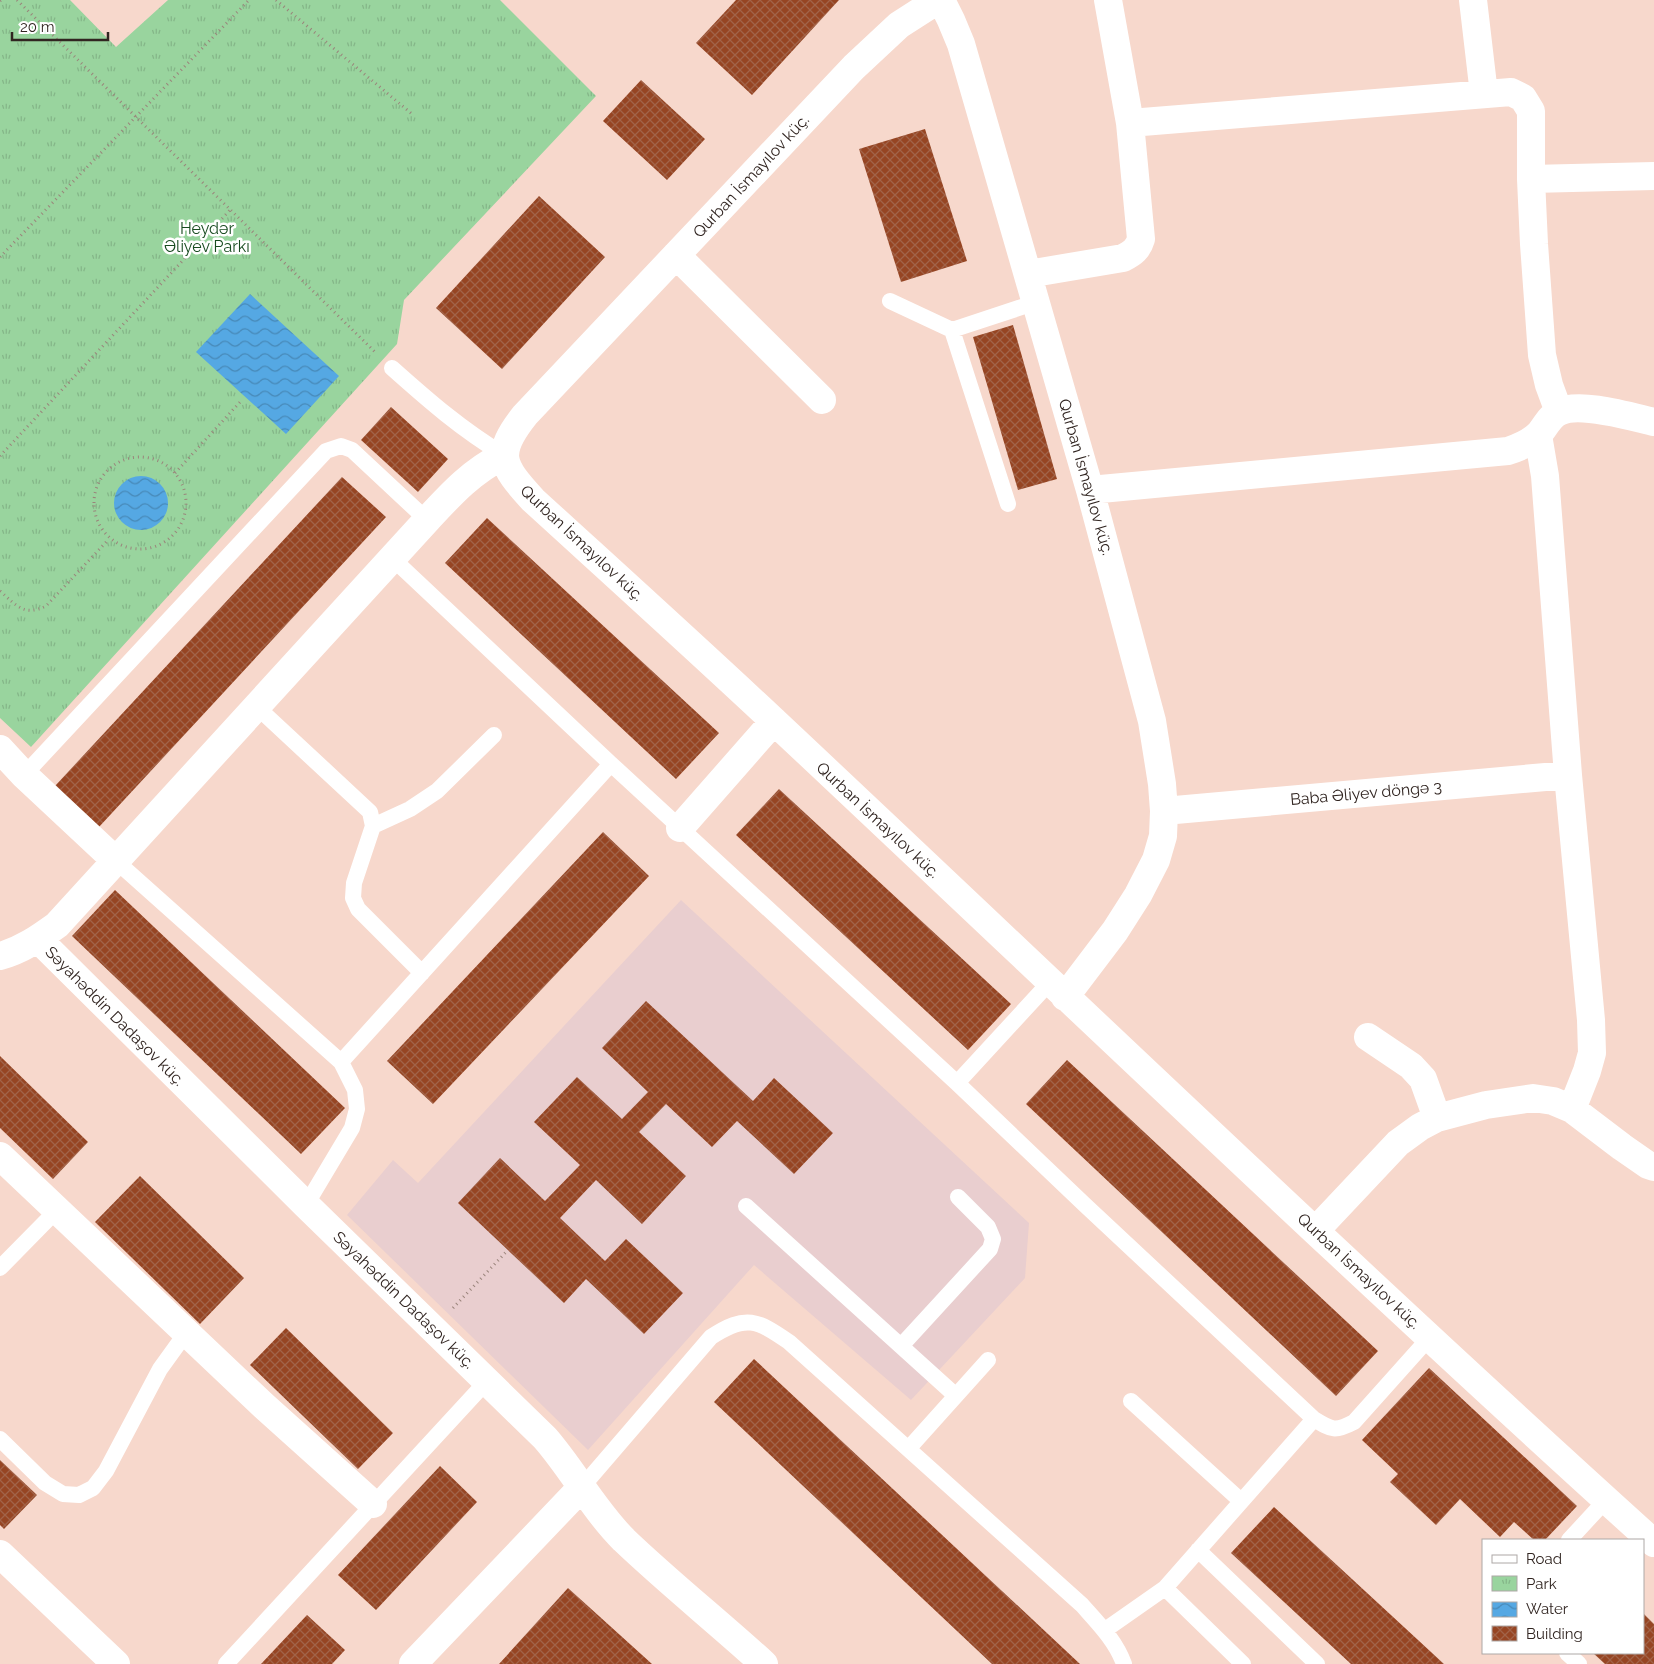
<svg xmlns="http://www.w3.org/2000/svg" width="1654" height="1664" font-family="Raleway,sans-serif">
<style>
.education{fill:#e9cecf}
.park{fill:url(#park-tufts)}
.water{fill:url(#water-waves)}
.building{fill:url(#building-cross-hatch)}
.lines{fill:none;stroke-linecap:round;stroke-linejoin:round}
.path{stroke:#9a847b;stroke-width:3;stroke-dasharray:1 4;stroke-linecap:butt}
.lane{stroke:#fff;stroke-width:16}
.street{stroke:#fff;stroke-width:28}
.labels{text-anchor:middle;dominant-baseline:central;stroke-width:5;stroke-linejoin:round;paint-order:stroke}
.street-label{font-size:16px;fill:#312521;stroke:#fff}
.park-label{font-size:16px;fill:#184b20;stroke:#fff}
</style>
<defs>
<pattern id="park-tufts" width="24" height="20" patternUnits="userSpaceOnUse" patternTransform="scale(1.25)"><rect width="24" height="20" fill="#99d49e"/><path d="M3 7l-1-3M5 7V3M7 7l1-3M15 17l-1-3M17 17v-4M19 17l1-3" fill="none" stroke="#84b688"/></pattern>
<pattern id="water-waves" width="16" height="10" patternUnits="userSpaceOnUse" patternTransform="scale(1.25)"><rect width="16" height="10" fill="#55a8e3"/><path d="M0 5q4-4 8 0t8 0" fill="none" stroke="#4789b8"/></pattern>
<pattern id="building-cross-hatch" width="8" height="8" patternUnits="userSpaceOnUse" patternTransform="scale(1.25)"><rect width="8" height="8" fill="#964523"/><path d="M0 0l8 8M0 8l8-8" fill="none" stroke="#a16349"/></pattern>
</defs>
<rect width="100%" height="100%" fill="#f7d8cc"/>
<path class="education" d="M681 900 1029 1223 1025 1278 911 1400 754 1265 588 1450 347 1215 393 1160 418 1183Z"/>
<path class="park" d="M0 0H70L116 47 168 0H500L596 96 404 300 397 344 31 747 0 718Z"/>
<path class="water" d="M250 294 339 376 286 434 196 352Z
M114 503a27 27 0 1 1 54 0a27 27 0 1 1-54 0Z"/>
<path class="building" d="M736 0H839L752 95 696 43Z
M641 80 705 139 667 180 603 121Z
M925 129 967 261 901 282 859 149Z
M539 196 605 257 502 369 436 308Z
M1013 325 1057 479 1018 490 973 337Z
M391 407 448 459 418 492 361 440Z
M342 477 386 517 99 827 55 786Z
M487 518 719 733 676 779 445 563Z
M779 789 1011 1004 968 1050 736 835Z
M603 832 649 876 433 1104 387 1061Z
M115 890 345 1108 301 1154 72 936Z
M646 1001 753 1101 774 1078 833 1133 794 1174 737 1121 712 1147 666 1104 639 1132 686 1176 642 1224 596 1180 560 1218 605 1261 626 1239 683 1293 644 1334 586 1279 564 1303 458 1203 500 1158 545 1201 580 1165 534 1122 577 1077 622 1119 648 1092 602 1048Z
M0 1056 88 1142 53 1179 0 1128Z
M1067 1060 1378 1351 1336 1396 1026 1104Z
M140 1176 244 1278 200 1324 95 1222Z
M286 1328 393 1433 358 1469 250 1365Z
M754 1359 1080 1664H992L714 1402Z
M1429 1368 1577 1506 1545 1540H1534L1514 1522 1500 1537 1460 1499 1436 1525 1390 1482 1398 1474 1362 1440Z
M0 1460 37 1495 4 1529 0 1525Z
M440 1466 477 1502 376 1610 338 1575Z
M1274 1507 1444 1664H1351L1231 1553Z
M568 1588 652 1664H499Z
M1643 1613 1654 1624V1664H1605L1593 1653H1643Z
M307 1615 345 1650 332 1664H261Z"/>
<g class="lines">
<path class="path" d="M17 0 375 352
M276 0 412 114
M0 1 1 0
M0 257 249 0
M0 456 231 209
M94 503a46 46 0 1 1 92 0a46 46 0 1 1-92 0Z
M175 473 241 401
M0 591C16 605 24 617 46 606L109 539
M453 1308 508 1250"/>
<path class="lane" d="M890 301 952 330
M392 368C429 401 461 429 504 455
M1008 504 952 330 1037 302
M392 558 611 764 957 1083 1085 1205 1314 1419
M256 706 370 812 373 826 354 883 353 898 358 909 422 973
M24 775 326 451 341 446 352 450 427 520
M373 826 410 809 437 791 494 735
M116 861 341 1062
M957 1083 1050 982
M306 1205 352 1128 357 1109 355 1090 341 1062 611 764
M746 1206 955 1395
M0 1268 57 1210
M901 1346 990 1249 993 1239 988 1227 958 1197
M1131 1401 1241 1501
M0 1439 45 1483 63 1494 79 1495 93 1488 106 1471 160 1369 186 1333
M909 1448 988 1360
M582 1487 711 1337C746 1314 757 1320 789 1342L1082 1605C1098 1623 1116 1641 1124 1664
M1569 1540 1606 1500
M1198 1550 1317 1664
M1165 1588 1243 1664
M1105 1630 1165 1588 1314 1419C1332 1430 1335 1432 1354 1422L1430 1337
M1567 1653 1579 1664
M226 1664 487 1381"/>
<path class="street" d="M938 0 899 25 854 67 525 415C494 454 501 465 533 500 614 574 696 648 777 724 1069 998 1357 1275 1654 1543
M941 0 951 20 961 44 1090 490 1152 721 1162 784 1164 811 1163 836 1156 860 1138 895 1115 931 1065 997
M1473 0 1484 94
M1130 123 1511 92 1523 98 1531 111V179L1534 244 1542 355 1549 385 1559 412
M1531 179 1654 176
M676 255 822 400
M1028 274 1123 258C1133 253 1138 249 1141 239L1130 123 1108 0
M1538 435 1545 476 1568 775 1591 1020 1592 1053 1587 1071 1572 1109
M1090 490 1508 451C1520 447 1530 443 1539 434 1545 427 1550 416 1559 412 1579 401 1632 417 1654 422
M0 749 24 775 116 861
M1164 811 1568 775
M680 828 774 721
M38 939 306 1205 545 1438C573 1470 593 1509 624 1540 669 1583 718 1622 764 1664
M0 956C22 950 39 938 57 925L427 520C452 493 471 472 504 455
M1368 1037 1411 1066 1423 1079 1437 1118
M0 1156 264 1406 373 1504
M1316 1230 1398 1143 1420 1127 1437 1118 1486 1105 1533 1098 1553 1101 1572 1109 1622 1147 1648 1165 1654 1167
M0 1554 116 1664
M413 1664 582 1487"/>
</g>
<g class="labels">
<g class="street-label">
<text transform="translate(751 176) rotate(-47)">Qurban İsmayılov küç.</text>
<text transform="translate(1086 477) rotate(74)">Qurban İsmayılov küç.</text>
<text transform="translate(582 543) rotate(43)">Qurban İsmayılov küç.</text>
<text transform="translate(1366 793) rotate(-5)">Baba Əliyev döngə 3</text>
<text transform="translate(878 820) rotate(43)">Qurban İsmayılov küç.</text>
<text transform="translate(115 1016) rotate(45)">Səyahəddin Dadaşov küç.</text>
<text transform="translate(1359 1271) rotate(43)">Qurban İsmayılov küç.</text>
<text transform="translate(404 1300) rotate(44)">Səyahəddin Dadaşov küç.</text>
</g>
<g class="park-label">
<text x="207" y="228">Heydər<tspan x="207" dy="18">Əliyev Parkı</tspan></text>
</g>
</g>
<rect x="1482" y="1539" width="162" height="115" fill="#ffffff" stroke="#ada8a6"/>
<rect x="1492" y="1555" width="25" height="8" fill="#ffffff" stroke="#ada8a6"/>
<text x="1526" y="1564" font-size="15" fill="#312521">Road</text>
<rect x="1492" y="1576" width="25" height="15" fill="url(#park-tufts)" stroke="#ada8a6"/>
<text x="1526" y="1589" font-size="15" fill="#312521">Park</text>
<rect x="1492" y="1602" width="25" height="15" fill="url(#water-waves)" stroke="#ada8a6"/>
<text x="1526" y="1614" font-size="15" fill="#312521">Water</text>
<rect x="1492" y="1626" width="25" height="15" fill="url(#building-cross-hatch)" stroke="#ada8a6"/>
<text x="1526" y="1639" font-size="15" fill="#312521">Building</text>
<path d="M12 32v8h96v-8" fill="none" stroke="#312521" stroke-width="2.5"/>
<text x="20" y="32" font-size="15" fill="#312521" stroke="#ffffff" stroke-width="4" paint-order="stroke">20 m</text>
</svg>
